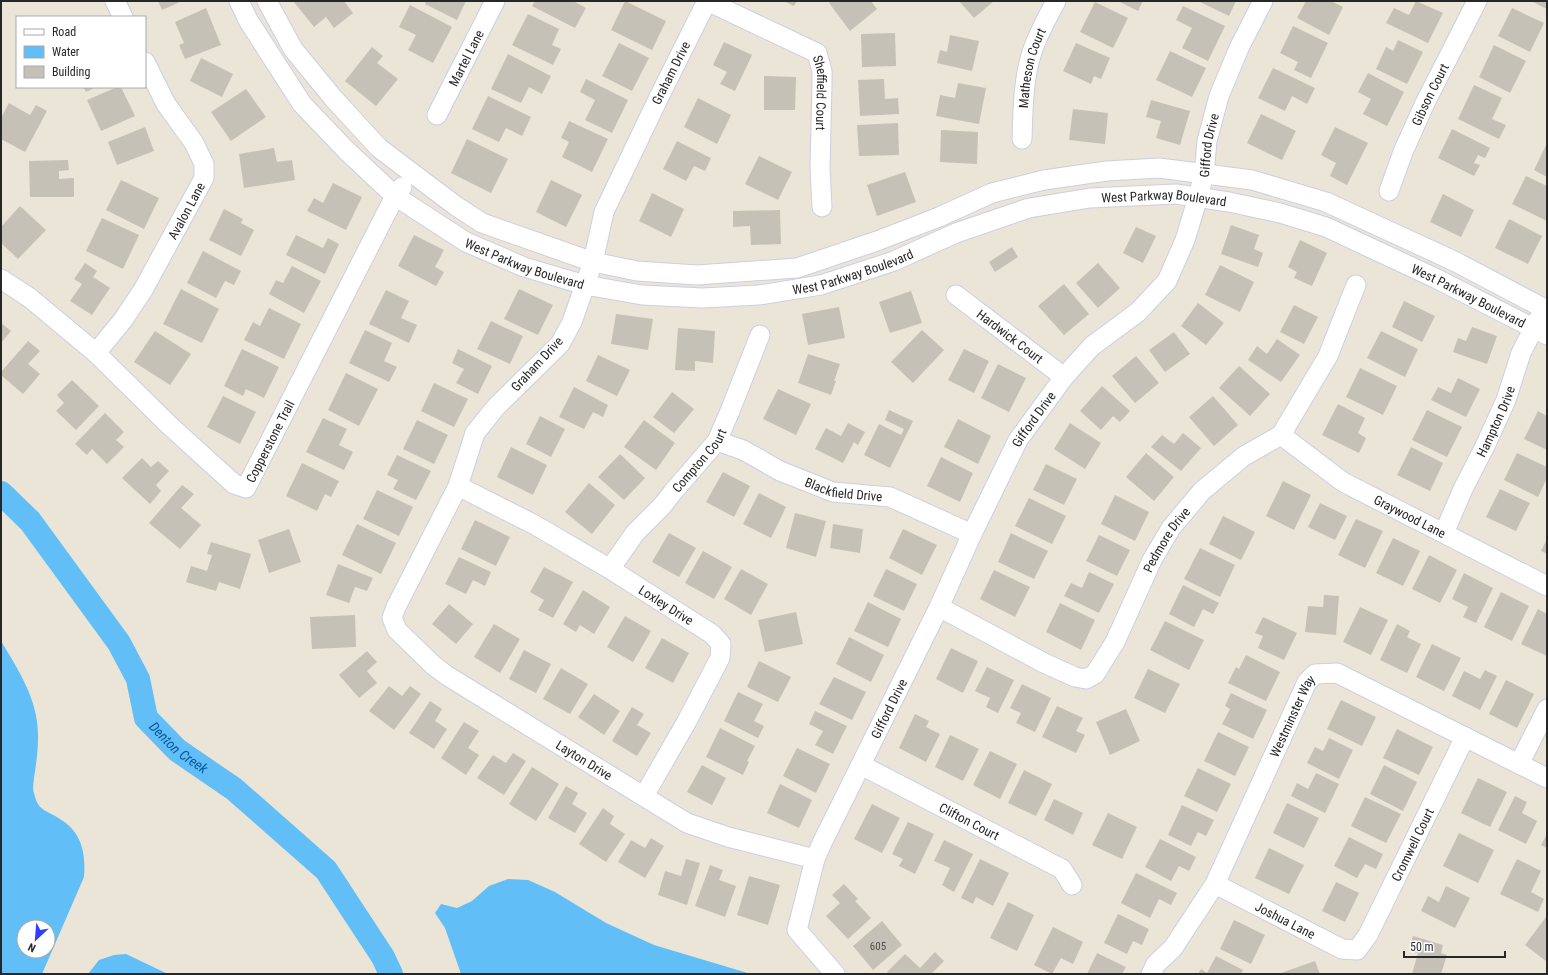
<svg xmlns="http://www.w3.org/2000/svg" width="1548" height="975" font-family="'Roboto Condensed',sans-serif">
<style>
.water{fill:#61bef6;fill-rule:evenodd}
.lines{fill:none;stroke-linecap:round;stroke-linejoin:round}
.river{stroke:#61bef6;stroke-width:24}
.building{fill:#c6c1b7}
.minor-casing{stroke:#cccee2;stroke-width:21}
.minor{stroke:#fff;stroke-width:19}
.labels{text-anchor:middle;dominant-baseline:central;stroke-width:4;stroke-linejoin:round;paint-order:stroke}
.number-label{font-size:11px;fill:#4f4e4b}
.street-label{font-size:13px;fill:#272727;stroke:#fff}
.water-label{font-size:14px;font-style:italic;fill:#04589d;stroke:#fff}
</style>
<rect width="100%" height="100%" fill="#ebe5d7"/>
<path class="water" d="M1 641C19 671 39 701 38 738 38 751 36 765 34 778 34 782 32 788 34 793 38 812 47 810 60 819 82 832 86 854 84 877L42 974H1ZM24 927H48V951H24Z
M508 879 528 880 555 892 606 923 654 945 751 974H461L445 928 435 913 441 904 457 908 472 901 489 886Z
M126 954 168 974H88L99 960 114 955Z"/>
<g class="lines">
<path class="river" id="s1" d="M1 493 30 521 119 643 138 679 146 718 177 750 234 789 326 870 383 957 391 974"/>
</g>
<path class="building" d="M158 1H182L162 10Z
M293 1H344L353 13 334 28 326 17 314 27Z
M426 1H466L457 20 425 4Z
M535 1H573L586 8 575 28 532 6Z
M625 1 666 21 652 50 611 30Z
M784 1H797L794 6Z
M832 1H871L877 9 850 31 829 3Z
M959 1H994L974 18Z
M1118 1H1143L1138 11Z
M1198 1H1236L1229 16Z
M1306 1H1331L1343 7 1329 35 1297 18Z
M1416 1 1443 13 1428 43 1386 23 1394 8 1409 15Z
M1531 1H1547V9Z
M1095 2 1128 18 1113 48 1080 32Z
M410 5 452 27 433 63 408 50 416 35 399 27Z
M1183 6 1225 26 1208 61 1182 48 1192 28 1176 20Z
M206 8 221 45 185 59 179 45 184 43 175 22Z
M1512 8 1544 23 1530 52 1498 36Z
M528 14 559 29 552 45 561 49 553 65 512 45Z
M1293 26 1328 43 1311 78 1294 70 1298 62 1280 53Z
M895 33 896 66 862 67 861 34Z
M950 35 979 41 972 71 937 63 940 50 947 52Z
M1398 40 1423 52 1407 84 1376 69 1386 47 1393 51Z
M724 42 752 55 735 91 720 84 727 72 713 65Z
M619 43 649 58 632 91 602 76Z
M1076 43 1110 58 1101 79 1094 76 1091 84 1063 71Z
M1494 45 1526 61 1510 93 1479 77Z
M372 47 383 56 377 63 398 79 376 106 345 81Z
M1170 51 1206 68 1192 97 1156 80Z
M508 54 551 76 542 94 529 87 521 103 491 89Z
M201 58 233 74 222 97 190 81Z
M1273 68 1315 88 1307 104 1292 96 1285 111 1258 98Z
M1368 73 1404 92 1387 126 1363 114 1371 99 1358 92Z
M764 76 796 77 795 110H764Z
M586 79 628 100 612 133 585 120 595 100 580 92Z
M884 79 885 99 898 98 899 114 860 116 858 80Z
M958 83 986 88 979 124 936 116 940 95 955 98Z
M1474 85 1502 98 1492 119 1506 125 1499 139 1458 119Z
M83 87H96L86 92Z
M117 87H121L135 116 101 131 87 100Z
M246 89 266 117 231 141 211 112Z
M488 96 531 117 522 136 506 128 499 142 472 129Z
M698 98 731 115 717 144 684 127Z
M1151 100 1190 111 1180 145 1156 138 1161 121 1146 117Z
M9 103 30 115 36 105 47 111 25 152 1 139V118Z
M1073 109 1108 113 1105 144 1069 140Z
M1261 114 1296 131 1282 160 1247 143Z
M569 121 608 139 592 172 562 157 569 142 561 138Z
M898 123 899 155 859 156 857 125Z
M145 127 154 151 117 165 108 142Z
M1335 127 1368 143 1347 185 1330 176 1336 163 1321 155Z
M1452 129 1490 148 1485 158 1478 155 1474 163 1480 165 1474 176 1438 158Z
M941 130 978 132 977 164 940 162Z
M467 139 508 159 491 193 451 173Z
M677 141 711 158 705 171 694 166 686 181 663 169Z
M1547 143V177L1534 170Z
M274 148 277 162 292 160 295 180 244 188 239 154Z
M759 156 792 172 778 200 745 184Z
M68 160 69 170 59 171V179L74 178V197H30L29 161Z
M905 172 916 202 877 216 867 185Z
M1526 176 1547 186V221L1512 204Z
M121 180 159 198 144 229 106 210Z
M551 180 582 195 566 227 536 212Z
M333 183 362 197 346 230 307 211 314 198 323 203Z
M652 193 684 209 671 237 639 221Z
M1443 194 1474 210 1461 237 1430 222Z
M20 206 46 230 18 259 1 243V227Z
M224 209 243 219 241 223 254 230 241 256 209 240Z
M780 210 781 244 751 245 750 226 733 227V211Z
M102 218 139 235 123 269 86 251Z
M1509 219 1542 236 1528 264 1495 248Z
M1231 225 1259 235 1254 249 1263 253 1258 267 1221 254Z
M1136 227 1156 236 1143 263 1123 253Z
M296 235 323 248 328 238 339 244 325 274 286 255Z
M414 235 444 250 435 267 444 272 436 286 398 266Z
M1300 240 1327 253 1312 286 1294 278 1297 272 1288 267Z
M1012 247 1018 257 995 272 989 262Z
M203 251 241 271 234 285 225 281 216 298 187 283Z
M85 263 97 271 93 277 110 288 92 315 70 301 82 284 74 279Z
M1098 263 1120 288 1098 308 1076 283Z
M1220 265 1254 282 1240 312 1205 295Z
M292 266 321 281 304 313 269 294 276 280 283 283Z
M1064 284 1089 314 1064 335 1038 306Z
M181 289 219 309 202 343 163 324Z
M519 289 553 305 538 335 504 319Z
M386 290 409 301 401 318 417 325 409 343 369 324Z
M911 291 922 323 890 333 879 302Z
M1404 301 1435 316 1422 342 1392 327Z
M1198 303 1224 323 1206 345 1181 326Z
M1294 305 1318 317 1304 344 1280 332Z
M839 307 845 338 808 345 802 314Z
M269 308 301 324 284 359 244 340 253 322 260 326Z
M616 314 653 319 648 350 611 344Z
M491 321 523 336 510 364 477 349Z
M1 323 11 331 1 343Z
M1472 327 1497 336 1487 364 1453 352 1458 338 1466 341Z
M678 328 715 331 713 363 695 361V371L675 370Z
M365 330 392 343 384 361 397 367 389 382 349 363Z
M922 330 944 350 913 383 891 362Z
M155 331 191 354 170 385 134 362Z
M1381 331 1418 349 1405 377 1367 358Z
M1174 332 1190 354 1165 372 1149 350Z
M1277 339 1300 355 1281 382 1248 360 1257 346 1267 354Z
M28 341 40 351 28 364 40 374 23 394 1 375V372Z
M242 349 279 367 264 398 246 389 243 396 224 386Z
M458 349 492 366 478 394 456 383 464 369 452 363Z
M964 349 989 361 974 393 948 380Z
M808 354 840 364 834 381H836L831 395 798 383Z
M598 355 630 370 617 396 586 381Z
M1136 356 1159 383 1135 403 1112 376Z
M998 364 1026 378 1009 412 981 398Z
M1239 366 1270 394 1250 416 1219 388Z
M1360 368 1397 386 1383 415 1346 397Z
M346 373 378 389 359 426 328 410Z
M1458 378 1480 389 1466 417 1431 400 1438 387 1451 393Z
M72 380 99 406 76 430 56 411 64 403 57 395Z
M434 383 468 399 454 427 421 411Z
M1102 386 1130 411 1120 422 1113 416 1101 430 1080 411Z
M574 387 608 405 603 417 593 412 584 429 559 417Z
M778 389 811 404 796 435 763 419Z
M672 392 694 409 674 433 653 417Z
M223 396 256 412 240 444 207 427Z
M1213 396 1238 425 1214 446 1189 417Z
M1338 404 1365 418 1358 433 1366 438 1359 453 1322 435Z
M889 410 913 421 890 468 864 455 879 424 901 435 904 429 885 420Z
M1427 410 1462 427 1447 457 1412 440Z
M1538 411 1547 416V450L1524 439Z
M105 413 124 432 116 440 124 447 107 464 92 449 87 455 75 444Z
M540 416 565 429 551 457 526 444Z
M323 418 347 429 339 445 353 452 344 470 306 452Z
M958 419 991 436 978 464 944 447Z
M417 420 448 435 434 464 403 449Z
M644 420 675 443 656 470 624 447Z
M848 423 865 432 858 445 854 442 843 463 815 449 826 428 841 436Z
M1070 423 1101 443 1085 469 1054 449Z
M1183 433 1201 448 1181 471 1151 447 1162 435 1174 444Z
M511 447 547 465 533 495 497 477Z
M1411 447 1443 463 1430 491 1397 475Z
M1146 453 1174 477 1154 501 1126 477Z
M1517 453 1547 467V478L1538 497 1504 480Z
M620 454 645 478 624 500 598 477Z
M397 455 431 471 416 500 393 489 398 480 387 475Z
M941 457 973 473 960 502 927 486Z
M142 458 151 467 158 461 169 471 156 485 161 491 150 504 122 478Z
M302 463 339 481 331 497 325 494 317 511 286 496Z
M1046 464 1077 479 1064 505 1033 490Z
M723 472 750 486 734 517 706 502Z
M1283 481 1311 495 1294 530 1266 516Z
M589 483 615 505 592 534 565 512Z
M182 485 194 494 181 508 201 525 180 549 149 523Z
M1500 489 1530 503 1516 531 1486 517Z
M377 490 413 507 399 536 363 519Z
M759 493 786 507 771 538 743 524Z
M1115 495 1149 512 1135 541 1101 524Z
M1029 498 1066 516 1052 544 1015 526Z
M1320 503 1347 516 1335 540 1308 527Z
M795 513 826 521 816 557 786 548Z
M1223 516 1255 532 1241 560 1209 544Z
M1356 519 1383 531 1365 568 1338 555Z
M475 520 510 537 496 566 461 549Z
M357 524 396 543 381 574 342 555Z
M833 524 863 529 860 553 830 548Z
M289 529 301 562 269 573 258 540Z
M903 529 937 545 922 575 889 558Z
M669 533 696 548 679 577 652 562Z
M1011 533 1048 551 1034 579 998 562Z
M1099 535 1130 550 1117 576 1086 561Z
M1393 538 1420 551 1403 586 1376 573Z
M1546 541H1547V554L1541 551Z
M211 542 251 554 240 589 219 582 216 591 186 582 191 566 207 571 212 555 207 554Z
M1200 548 1235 565 1220 597 1184 579Z
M703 551 732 567 714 599 685 583Z
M1429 555 1457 570 1440 603 1412 589Z
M459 557 491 572 485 586 473 580 466 594 445 584Z
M338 564 373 578 367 591 355 587 349 603 326 595Z
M544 567 573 582 553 618 538 610 544 600 530 592Z
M741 569 768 584 751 615 724 599Z
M886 569 917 584 904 611 873 596Z
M994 570 1030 587 1015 617 980 599Z
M1089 572 1114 584 1099 613 1064 596 1071 583 1082 588Z
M1464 573 1493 588 1476 623 1463 617 1468 607 1452 599Z
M1183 585 1219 603 1213 614 1203 609 1194 627 1169 614Z
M583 590 610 607 594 634 580 625 576 632 563 624Z
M1501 592 1529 606 1512 641 1484 627Z
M1324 595 1339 596 1336 635 1305 632 1308 606 1323 607Z
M868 602 901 619 888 647 854 631Z
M1060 603 1095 620 1081 650 1046 632Z
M449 604 473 624 456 644 432 624Z
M1360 607 1388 620 1371 655 1343 642Z
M1538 609 1547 614V656L1521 644Z
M796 612 803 644 765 652 758 620Z
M355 615 356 647 312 649 310 617Z
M625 616 651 631 633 662 607 647Z
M1263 617 1297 633 1284 660 1258 648 1263 636 1255 633Z
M1165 621 1204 640 1189 670 1150 650Z
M494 624 520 639 500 673 474 657Z
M1397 624 1410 631 1407 637 1421 644 1407 673 1380 660Z
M849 637 884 655 871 682 836 664Z
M662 638 689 653 673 683 645 668Z
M1432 644 1461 658 1444 691 1416 677Z
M951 648 978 661 963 693 936 679Z
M524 650 551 664 536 693 509 679Z
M367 651 377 662 367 671 377 683 359 698 339 675Z
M1246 655 1280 672 1266 701 1228 683 1236 667 1239 669Z
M759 661 791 677 778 702 747 687Z
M987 667 1014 680 998 713 986 707 990 698 975 691Z
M561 668 588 684 570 714 543 699Z
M1148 669 1180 684 1165 713 1134 698Z
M1485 670 1497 676 1480 710 1452 696 1464 671 1480 679Z
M834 677 866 692 852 720 819 704Z
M1506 680 1534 694 1517 728 1489 714Z
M1022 684 1051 698 1035 732 1016 723 1021 713 1010 708Z
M389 686 402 696 410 686 421 694 394 730 369 711Z
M738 692 763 704 754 721 764 726 758 738 724 721Z
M1231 693 1267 710 1253 739 1222 724 1230 709 1225 706Z
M594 694 620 711 604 735 578 717Z
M1341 700 1376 717 1362 746 1327 729Z
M430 701 442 709 435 721 447 729 434 749 409 733Z
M1057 706 1083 718 1076 731 1085 735 1076 753 1042 737Z
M632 707 644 714 637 725 651 733 637 756 612 741Z
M1126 709 1140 741 1110 755 1096 722Z
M815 711 847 726 833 754 815 745 823 731 809 724Z
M915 714 929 721 926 727 940 734 926 762 899 748Z
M464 722 479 731 468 748 479 755 466 775 441 758Z
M720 728 755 746 747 761 749 762 743 775 706 757Z
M1397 729 1433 747 1419 775 1383 758Z
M1218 732 1249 747 1235 776 1204 761Z
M950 735 979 749 963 781 935 767Z
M1329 738 1353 750 1339 779 1307 763 1315 747 1323 751Z
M797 748 830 764 816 793 783 776Z
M990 751 1017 764 1000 799 973 785Z
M513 753 526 761 504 795 477 778 493 755 506 763Z
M702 765 726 778 712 805 687 792Z
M1384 765 1417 782 1403 811 1370 794Z
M532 767 559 784 536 821 509 804Z
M1198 768 1231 784 1217 812 1184 796Z
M1024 770 1052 784 1036 816 1008 803Z
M1316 773 1339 784 1325 813 1291 796 1297 783 1308 789Z
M1478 778 1507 792 1490 827 1461 813Z
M780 784 812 800 799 828 767 813Z
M566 786 578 793 572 804 587 813 575 833 548 818Z
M1515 796 1527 802 1522 813 1537 821 1526 844 1498 830Z
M1365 797 1401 814 1386 843 1351 826Z
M1054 799 1083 813 1073 835 1044 820Z
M1287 803 1319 818 1304 848 1273 833Z
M872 804 900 818 882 853 854 839Z
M1182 805 1214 820 1206 836 1198 832 1191 846 1168 835Z
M603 808 614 816 610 824 625 834 606 862 579 844Z
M1108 813 1137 827 1122 859 1092 845Z
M908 822 934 834 915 874 899 866 903 859 892 854Z
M1459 833 1494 850 1478 883 1443 866Z
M1547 834V848L1541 845Z
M1349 837 1383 854 1376 869 1365 864 1357 878 1334 866Z
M651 838 664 846 645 878 618 862 631 840 645 848Z
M1160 839 1196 857 1189 871 1179 866 1171 881 1145 867Z
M944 840 973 854 954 892 942 885 950 868 934 861Z
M1269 848 1304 865 1289 894 1255 878Z
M686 859 700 863 687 905 658 895 665 871 681 876Z
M980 859 1009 873 993 906 976 897 973 904 961 898Z
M1517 859 1541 871 1531 892 1544 899 1538 912 1500 894Z
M710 865 723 870 719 880 736 886 725 917 695 906Z
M1136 873 1177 893 1171 905 1159 899 1150 918 1121 903Z
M749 876 780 885 768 925 737 915Z
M1336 882 1359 893 1345 922 1322 911Z
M844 884 858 899 855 901 871 918 848 939 826 916 840 903 832 895Z
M1446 886 1470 898 1455 928 1421 911 1428 896 1439 902Z
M1008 902 1034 915 1017 951 990 938Z
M1118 914 1149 929 1142 945 1133 941 1127 954 1104 943Z
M1546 917 1547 918V962L1525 945Z
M1234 920 1265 935 1251 964 1220 949Z
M882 921 902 945 873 970 853 946Z
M1053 927 1083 942 1073 964 1061 958 1052 974 1034 965Z
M1413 936 1443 945 1441 953 1447 955 1441 974H1412L1418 953 1409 950Z
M935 952 944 961 931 974H889L887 972 905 954 920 968Z
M1097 953 1126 967 1122 974H1087Z
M1216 956 1243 970 1241 974H1198L1201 969 1207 973Z
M1315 961 1320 974H1278Z"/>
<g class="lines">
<defs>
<g id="minor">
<path d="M115 1 123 17"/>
<path id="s2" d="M239 1 248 20 302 104 347 151 395 196 466 242 524 267 585 285 642 295 702 298 759 295 821 285 894 261 956 233 1029 208 1090 198 1176 194 1229 202 1280 213 1326 227 1437 279 1547 335"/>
<path d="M267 1 293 49 334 99 379 148 456 206 482 223 593 262 637 271 697 275 797 268 877 241 939 217 992 193 1044 180 1107 171 1159 168 1252 180 1326 202 1456 262 1547 310"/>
<path id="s3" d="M707 1 659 97 604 212 593 262 572 322 560 344 496 407 475 433 458 486 396 607 392 618 397 630 433 665 446 675 687 823 728 837 815 859"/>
<path id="s4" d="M707 1 817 53 822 71V84L820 168 822 207"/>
<path id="s5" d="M437 115 495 1"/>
<path id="s6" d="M1022 139C1023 110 1023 80 1032 52 1038 34 1047 18 1056 1"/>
<path id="s7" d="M1389 191 1403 152 1425 103 1477 1"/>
<path id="s8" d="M1 279 30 298 96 353 169 425 234 484 246 488 395 196 402 187"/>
<path id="s9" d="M956 295 1064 377"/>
<path id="s10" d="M96 353 123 320 143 290 204 178V164L194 143 166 104 145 62"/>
<path id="s11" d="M1281 435 1343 482 1547 586"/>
<path id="s12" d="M717 441 743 450 780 471 833 492 890 497 972 534"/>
<path id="s13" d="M458 486 535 525 610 569 712 634 721 644 720 658 687 721 644 796"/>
<path id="s14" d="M1444 533 1463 489 1485 446 1506 400 1521 353 1539 318"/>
<path id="s15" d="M610 569 635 533 662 506 673 492 717 441 730 411 760 335"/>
<path id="s16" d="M939 607 1044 663 1075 677 1086 679 1095 674 1115 642 1152 560 1171 528 1202 491 1244 456 1281 435 1328 356 1356 285"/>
<path d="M1519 764 1547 709"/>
<path id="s17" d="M861 765 1062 869 1072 885"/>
<path id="s18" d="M1215 884 1342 949 1357 950 1368 935 1465 737"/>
<path id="s19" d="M835 974 797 930 815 859 822 843 939 607 972 534 1018 440 1064 377 1092 346 1138 312 1167 281 1185 240 1198 197 1204 174 1207 141 1219 96 1239 48 1263 1"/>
<path id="s20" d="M1151 974 1156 964 1173 948 1215 884 1307 682 1315 674 1337 673 1547 778"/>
</g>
</defs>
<use href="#minor" class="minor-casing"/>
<use href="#minor" class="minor"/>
</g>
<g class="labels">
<g class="number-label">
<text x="878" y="946">605</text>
</g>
<g class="street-label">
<text stroke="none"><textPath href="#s5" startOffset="64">Martel Lane</textPath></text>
<text stroke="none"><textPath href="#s6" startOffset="72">Matheson Court</textPath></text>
<text transform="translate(671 73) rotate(-63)">Graham Drive</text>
<text stroke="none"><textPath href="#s4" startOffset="162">Sheffield Court</textPath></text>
<text stroke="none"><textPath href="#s7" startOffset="105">Gibson Court</textPath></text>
<text stroke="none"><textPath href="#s19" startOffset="959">Gifford Drive</textPath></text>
<text stroke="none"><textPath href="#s2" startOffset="1059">West Parkway Boulevard</textPath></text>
<text stroke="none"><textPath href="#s10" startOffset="169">Avalon Lane</textPath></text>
<text stroke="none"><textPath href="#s2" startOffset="399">West Parkway Boulevard</textPath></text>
<text stroke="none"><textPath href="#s2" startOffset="735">West Parkway Boulevard</textPath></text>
<text stroke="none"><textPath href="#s2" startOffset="1383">West Parkway Boulevard</textPath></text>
<text stroke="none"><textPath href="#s9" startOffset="68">Hardwick Court</textPath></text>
<text transform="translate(537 364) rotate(-47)">Graham Drive</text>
<text stroke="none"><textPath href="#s19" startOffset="623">Gifford Drive</textPath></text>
<text stroke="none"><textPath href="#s14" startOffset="123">Hampton Drive</textPath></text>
<text stroke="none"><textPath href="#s8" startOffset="376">Copperstone Trail</textPath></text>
<text stroke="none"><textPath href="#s15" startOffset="141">Compton Court</textPath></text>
<text stroke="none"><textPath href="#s12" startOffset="137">Blackfield Drive</textPath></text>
<text stroke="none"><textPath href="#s11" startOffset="153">Graywood Lane</textPath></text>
<text stroke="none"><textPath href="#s16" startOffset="327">Pedmore Drive</textPath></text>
<text stroke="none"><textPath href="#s13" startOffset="240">Loxley Drive</textPath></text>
<text stroke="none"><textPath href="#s19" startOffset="299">Gifford Drive</textPath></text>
<text stroke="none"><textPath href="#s20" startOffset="296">Westminster Way</textPath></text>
<text stroke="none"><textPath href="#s3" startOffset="943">Layton Drive</textPath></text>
<text stroke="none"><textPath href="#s17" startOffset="122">Clifton Court</textPath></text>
<text stroke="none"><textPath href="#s18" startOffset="277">Cromwell Court</textPath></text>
<text stroke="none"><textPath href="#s18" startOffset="79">Joshua Lane</textPath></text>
</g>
<g class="water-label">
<text stroke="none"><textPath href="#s1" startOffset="316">Denton Creek</textPath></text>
</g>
</g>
<rect width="1548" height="975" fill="none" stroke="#272727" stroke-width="4"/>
<rect x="16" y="16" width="130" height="72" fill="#ffffff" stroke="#a9a9a9"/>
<rect x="24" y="29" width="20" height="6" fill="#ffffff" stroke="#a9a9a9"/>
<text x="52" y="36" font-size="12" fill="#272727">Road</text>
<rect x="24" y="46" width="20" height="12" fill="#61bef6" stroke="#a9a9a9"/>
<text x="52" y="56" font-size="12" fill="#272727">Water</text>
<rect x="24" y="66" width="20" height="12" fill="#c6c1b7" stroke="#a9a9a9"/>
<text x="52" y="76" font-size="12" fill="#272727">Building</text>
<g transform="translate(36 939) rotate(206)"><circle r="19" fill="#ffffff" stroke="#a9a9a9"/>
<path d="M0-3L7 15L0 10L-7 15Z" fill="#303fff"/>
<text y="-6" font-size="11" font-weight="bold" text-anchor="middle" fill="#272727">N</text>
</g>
<path d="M1404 951v6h101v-6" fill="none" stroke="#272727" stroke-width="2"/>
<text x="1410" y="951" font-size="12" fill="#272727" stroke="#ffffff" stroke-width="3" paint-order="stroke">50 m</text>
</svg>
